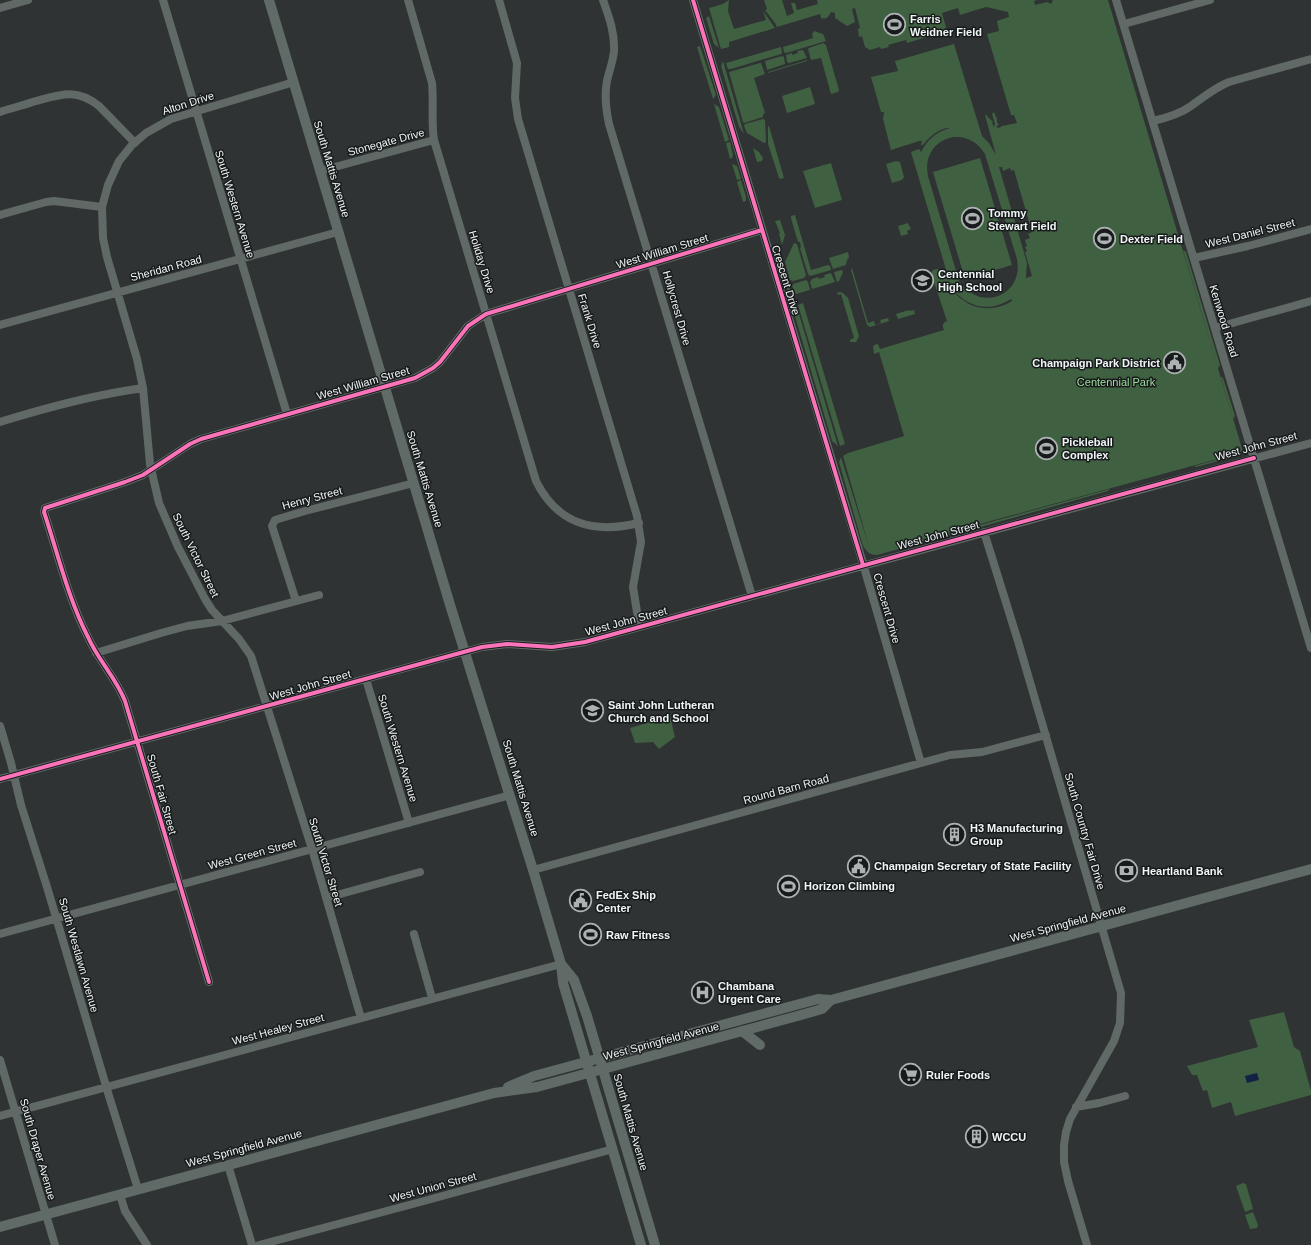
<svg xmlns="http://www.w3.org/2000/svg" width="1311" height="1245" font-family="Arial,sans-serif">
<style>
.green{fill:#406042;fill-rule:evenodd}
.water{fill:#132145}
.lines{fill:none;stroke-linecap:round;stroke-linejoin:round}
.minor{stroke:#616967;stroke-width:8}
.major{stroke:#606a67;stroke-width:10}
.cycleway-casing{stroke:#181b1b;stroke-width:6}
.cycleway{stroke:#fb73b8;stroke-width:4}
.labels{text-anchor:middle;dominant-baseline:central;stroke-width:3;stroke-linejoin:round;paint-order:stroke}
.poi-label{font-size:11px;font-weight:bold;fill:#f0f5f5;stroke:#181b1b;text-anchor:start}
.street-label{font-size:11px;fill:#f0f5f5;stroke:#181b1b}
.park-label{font-size:11px;fill:#9ddc9e;stroke:#181b1b}
</style>
<rect width="100%" height="100%" fill="#2f3333"/>
<path class="green" d="M729 0 728 11 734 29 766 20 763 11 775 28 729 42V47L721 49 709 8 723 4Z
M764 0H782L787 16 794 13 791 3H795L797 10 818 4 817 0H1037L1034 1 1035 5 1047 2 1051 4 1053 0H1108L1243 452 907 544 974 526 975 528 877 555C870 555 867 552 863 546L839 462 841 457 870 550 843 456 848 453 904 436 879 352 874 354 873 347 874 345 878 344 880 349 944 330C942 326 942 323 947 321L931 273 933 270 937 269 942 270 943 274 947 273 911 152 919 149 921 152C928 139 936 132 950 128 939 128 930 136 923 145H921L922 141H919L891 150 883 119 884 112H881L871 77 898 71 895 61 954 44 982 136 989 143 996 155 985 115H986L993 122 992 123 994 127 995 124 992 114 994 112 997 119V123L999 124 996 127 999 128 1002 126 1017 123 1014 115H1011L987 34 999 31 997 21 1009 17 1008 12 986 7 960 15 958 8 942 13 947 31 907 43 906 40 888 45 889 47 881 49 880 47 870 50 865 47 862 36 859 37 858 29 860 28 855 8 852 9 855 22 847 26 835 18V13L831 12C829 16 827 20 821 18L820 14 777 27 775 23 765 10 767 9ZM953 137C967 136 978 142 985 154L1017 259C1024 296 980 313 959 281L928 176C924 157 934 141 953 137ZM999 167H1002L1003 171 1010 168 1011 171 1014 170 1032 232 1028 234 1030 238 1025 240 1027 246 1025 247 1027 251 1025 252 1032 276 1026 278 1027 263 1025 256ZM954 292C958 294 962 299 966 301 981 310 997 308 1011 299L1012 301C993 313 969 310 954 292Z
M709 16 719 48 714 44 706 18Z
M814 31 823 34 826 41 786 53 784 52 783 47 813 38 812 34Z
M823 43 826 45 839 90 838 92 831 94 821 58 811 60 808 49 809 48Z
M700 46 716 95 713 99 697 47Z
M781 47 782 53 781 54 731 69H728L726 63Z
M803 50 807 58 789 63 787 62 786 55 792 53V55L798 53 797 51Z
M782 56 784 57 785 64 767 70 765 61Z
M807 60V61L768 73V72Z
M723 61 744 134 739 127 721 66Z
M760 63H761L765 74 754 78 765 113 763 114V117L744 123 743 122 729 72Z
M810 87 815 104 787 113 782 96Z
M714 104 719 107 729 140 725 142Z
M763 119 765 120 766 142 764 143 747 133 744 126 745 124Z
M768 126H769L784 178 780 179 779 178 768 144Z
M730 142 733 155 732 158 730 159 726 143Z
M753 148 759 152 763 158 762 161 757 162Z
M980 158 1012 265 965 279 933 172Z
M896 161 900 162 904 177 902 180 892 183 886 164Z
M831 163 842 200 815 208 803 171Z
M732 164 737 166 741 179 737 180Z
M741 180 746 197V201L743 202 737 182Z
M795 215 811 270 828 265 830 266 831 270 810 276 808 274 800 248 801 247 800 242H798L791 218V216Z
M780 220 785 235 782 245 779 234 780 233 775 221Z
M908 223 911 229 907 231 908 234 901 236 898 226Z
M794 243 797 244 806 275 804 278 793 281 790 280 785 262Z
M1183 250 1186 252 1220 365 1218 368Z
M848 252 849 257 847 260 846 265 833 269 829 258Z
M782 261 792 295C784 289 780 271 782 261Z
M852 268 868 323 874 321 875 325 881 323 880 320 888 318 889 321 870 327 867 325 851 270Z
M842 270 843 272 839 281 837 282 834 272Z
M831 273 835 282 812 289 810 282 812 279 818 277 819 279 825 277 824 275Z
M806 280 808 282 810 290 796 294 795 293 792 286 793 284Z
M840 292 843 293 848 298 859 336 856 342H850V340L854 338 841 294 838 295 837 293Z
M803 303 845 444 840 446 798 305Z
M796 307 799 314 838 446 832 441 794 313Z
M909 310V311L914 310 915 314 898 319 896 314Z
M1220 376 1223 378 1235 416 1233 419Z
M1242 453 1243 454 1241 455 1196 467 1194 466Z
M1110 489 1108 491 977 528 976 526Z
M670 716 675 737 659 749 653 742 635 743 630 728Z
M1284 1012 1294 1047 1300 1051 1311 1091V1095L1235 1116 1231 1102 1212 1108 1207 1090 1203 1091 1197 1075H1192L1187 1066 1258 1047 1249 1020Z
M1243 1183 1246 1184 1253 1209 1245 1212 1236 1186Z
M1253 1212 1258 1225 1257 1228 1250 1229 1245 1215Z"/>
<path class="water" d="M1257 1073 1259 1080 1247 1083 1245 1076Z"/>
<g class="lines">
<path class="minor" d="M163 0 287 414
M408 0 432 83C434 102 431 121 434 140L536 481C558 525 594 534 639 523
M499 0 517 63 515 98 518 119 637 516 641 542 633 587 637 612 641 626
M603 0C609 17 615 33 614 51 613 62 609 71 607 81 604 96 606 110 609 124L752 596
M693 0 859 550 921 763
M1116 0 1311 648
M0 8 28 0
M1124 24 1210 0
M294 82 171 119 146 133 132 145 119 161 108 185 102 207 103 238 107 257 137 359 143 388 150 464 159 503 178 547 205 599 212 610 239 639 251 656 312 849 361 1018
M0 112C12 108 24 105 36 101 61 94 77 88 99 106L135 143
M1153 121C1166 118 1180 114 1191 106 1204 97 1214 88 1229 82L1311 59
M320 171 434 140
M0 215 46 202 54 201 102 207
M1194 258 1248 246 1311 229
M0 325 338 232
M1215 328 1311 301
M0 422C48 407 93 395 143 388
M984 532 1018 641 1121 993 1120 1023 1114 1041 1070 1119 1066 1132 1064 1145V1162L1068 1181 1087 1245
M296 601 272 526 275 520 305 511 414 483
M96 653 161 633 187 626 222 621 319 595
M366 679 409 823
M0 726 11 763 21 805 47 887 109 1096 138 1189
M0 779 482 647 507 644 552 647 585 642 1311 443
M533 870 950 755 982 752 1046 735
M326 898 420 872
M0 934 510 795
M414 934 432 998
M209 982 125 701C116 678 98 660 88 637 68 598 58 554 44 512L45 508 125 482 143 475 190 444 201 439 415 378 433 368 440 362 468 326 486 314 762 230
M0 1060 55 1245
M1076 1107 1099 1103 1125 1096
M0 1116 561 964
M228 1165 252 1245
M120 1195 125 1211 147 1245
M259 1245 424 1201 613 1149"/>
<path class="major" d="M269 0 451 608 533 870 561 964 563 983 641 1245
M561 964 574 980 587 1016 655 1245
M742 1031 760 1045
M508 1087 534 1076 818 999 831 1000 1311 869
M0 1227 494 1093 537 1087 801 1015 822 1009 831 1000"/>
<defs>
<path id="cycleway" d="M693 0 863 565
M0 779 482 647 507 644 552 647 585 642 1254 458
M209 982 125 701C116 678 98 660 88 637 68 598 58 554 44 512L45 508 125 482 143 475 190 444 201 439 415 378 433 368 440 362 468 326 486 314 762 230"/>
</defs>
<use href="#cycleway" class="cycleway-casing"/>
<use href="#cycleway" class="cycleway"/>
</g>
<defs>
<symbol id="stadium-ring" viewBox="-11 -11 22 22"><circle r="9.5" fill="#181b1b" stroke="#acb1b1" stroke-width="1.5"/><path d="M0-5a6.5 5 0 1 0 0 10a6.5 5 0 1 0 0-10ZM-3.5-1.8h7v3.6h-7Z" fill="#acb1b1"/></symbol>
<symbol id="school-ring" viewBox="-11 -11 22 22"><circle r="9.5" fill="#181b1b" stroke="#acb1b1" stroke-width="1.5"/><path d="M0-5L7-2L0 1L-7-2ZM-4 1L0 2.5L4 1V4Q0 6-4 4Z" fill="#acb1b1"/></symbol>
<symbol id="civic-ring" viewBox="-11 -11 22 22"><circle r="9.5" fill="#181b1b" stroke="#acb1b1" stroke-width="1.5"/><path d="M-.6-6.5H3V-4.5H.6V-3L4-1V1h2V6H-6V1h2V-1L-.6-3ZM-1.2 2.5V6h2.4V2.5Z" fill="#acb1b1"/></symbol>
<symbol id="building-ring" viewBox="-11 -11 22 22"><circle r="9.5" fill="#181b1b" stroke="#acb1b1" stroke-width="1.5"/><path d="M-4-6H4V6H1V3H-1V6H-4ZM-2.5-4.3h1.7v1.8h-1.7ZM.8-4.3h1.7v1.8H.8ZM-2.5-1h1.7V.8h-1.7ZM.8-1h1.7V.8H.8Z" fill="#acb1b1"/></symbol>
<symbol id="bank-ring" viewBox="-11 -11 22 22"><circle r="9.5" fill="#181b1b" stroke="#acb1b1" stroke-width="1.5"/><path d="M-6-4H6V4H-6ZM0-2.3a2.3 2.3 0 1 0 0 4.6a2.3 2.3 0 1 0 0-4.6Z" fill="#acb1b1"/></symbol>
<symbol id="hospital-ring" viewBox="-11 -11 22 22"><circle r="9.5" fill="#181b1b" stroke="#acb1b1" stroke-width="1.5"/><path d="M-5-5h3v3.5h4V-5h3V5h-3V1.5h-4V5h-3Z" fill="#acb1b1"/></symbol>
<symbol id="supermarket-ring" viewBox="-11 -11 22 22"><circle r="9.5" fill="#181b1b" stroke="#acb1b1" stroke-width="1.5"/><path d="M-6-5.5h2.5l.6 2H6L4.5 2H-2.5L-4.4-4H-6ZM-1.5 3.2a1.3 1.3 0 1 0 .1 0ZM3 3.2a1.3 1.3 0 1 0 .1 0Z" fill="#acb1b1"/></symbol>
</defs>
<g fill-rule="evenodd">
<use href="#stadium-ring" x="882" y="12" width="25" height="25"/>
<use href="#stadium-ring" x="960" y="206" width="25" height="25"/>
<use href="#stadium-ring" x="1092" y="226" width="25" height="25"/>
<use href="#school-ring" x="910" y="268" width="25" height="25"/>
<use href="#civic-ring" x="1162" y="350" width="25" height="25"/>
<use href="#stadium-ring" x="1034" y="436" width="25" height="25"/>
<use href="#school-ring" x="580" y="698" width="25" height="25"/>
<use href="#building-ring" x="942" y="822" width="25" height="25"/>
<use href="#civic-ring" x="846" y="854" width="25" height="25"/>
<use href="#bank-ring" x="1114" y="858" width="25" height="25"/>
<use href="#stadium-ring" x="776" y="874" width="25" height="25"/>
<use href="#civic-ring" x="568" y="888" width="25" height="25"/>
<use href="#stadium-ring" x="578" y="922" width="25" height="25"/>
<use href="#hospital-ring" x="690" y="980" width="25" height="25"/>
<use href="#supermarket-ring" x="898" y="1062" width="25" height="25"/>
<use href="#building-ring" x="964" y="1124" width="25" height="25"/>
</g>
<g class="labels">
<g class="poi-label">
<text x="910" y="19">Farris<tspan x="910" dy="13">Weidner Field</tspan></text>
<text x="988" y="213">Tommy<tspan x="988" dy="13">Stewart Field</tspan></text>
<text x="1120" y="239">Dexter Field</text>
<text x="938" y="274">Centennial<tspan x="938" dy="13">High School</tspan></text>
<text x="1160" y="363" text-anchor="end">Champaign Park District</text>
<text x="1062" y="442">Pickleball<tspan x="1062" dy="13">Complex</tspan></text>
<text x="608" y="705">Saint John Lutheran<tspan x="608" dy="13">Church and School</tspan></text>
<text x="970" y="828">H3 Manufacturing<tspan x="970" dy="13">Group</tspan></text>
<text x="874" y="866">Champaign Secretary of State Facility</text>
<text x="1142" y="871">Heartland Bank</text>
<text x="804" y="886">Horizon Climbing</text>
<text x="596" y="895">FedEx Ship<tspan x="596" dy="13">Center</tspan></text>
<text x="606" y="935">Raw Fitness</text>
<text x="718" y="986">Chambana<tspan x="718" dy="13">Urgent Care</tspan></text>
<text x="926" y="1075">Ruler Foods</text>
<text x="992" y="1137">WCCU</text>
</g>
<g class="street-label">
<text transform="translate(188 103) rotate(-18)">Alton Drive</text>
<text transform="translate(386 142) rotate(-15)">Stonegate Drive</text>
<text transform="translate(332 169) rotate(73)">South Mattis Avenue</text>
<text transform="translate(235 204) rotate(73)">South Western Avenue</text>
<text transform="translate(1250 233) rotate(-14)">West Daniel Street</text>
<text transform="translate(662 251) rotate(-17)">West William Street</text>
<text transform="translate(482 262) rotate(73)">Holiday Drive</text>
<text transform="translate(166 268) rotate(-15)">Sheridan Road</text>
<text transform="translate(786 280) rotate(73)">Crescent Drive</text>
<text transform="translate(677 308) rotate(74)">Hollycrest Drive</text>
<text transform="translate(590 321) rotate(73)">Frank Drive</text>
<text transform="translate(1224 321) rotate(73)">Kenwood Road</text>
<text transform="translate(363 383) rotate(-16)">West William Street</text>
<text transform="translate(1256 446) rotate(-15)">West John Street</text>
<text transform="translate(425 479) rotate(73)">South Mattis Avenue</text>
<text transform="translate(312 498) rotate(-15)">Henry Street</text>
<text transform="translate(938 535) rotate(-15)">West John Street</text>
<text transform="translate(196 555) rotate(64)">South Victor Street</text>
<text transform="translate(887 608) rotate(74)">Crescent Drive</text>
<text transform="translate(626 621) rotate(-15)">West John Street</text>
<text transform="translate(310 685) rotate(-16)">West John Street</text>
<text transform="translate(398 748) rotate(73)">South Western Avenue</text>
<text transform="translate(521 788) rotate(73)">South Mattis Avenue</text>
<text transform="translate(786 789) rotate(-15)">Round Barn Road</text>
<text transform="translate(162 794) rotate(74)">South Fair Street</text>
<text transform="translate(1085 831) rotate(74)">South Country Fair Drive</text>
<text transform="translate(252 854) rotate(-15)">West Green Street</text>
<text transform="translate(326 862) rotate(73)">South Victor Street</text>
<text transform="translate(1068 923) rotate(-15)">West Springfield Avenue</text>
<text transform="translate(79 955) rotate(74)">South Westlawn Avenue</text>
<text transform="translate(278 1029) rotate(-15)">West Healey Street</text>
<text transform="translate(661 1041) rotate(-15)">West Springfield Avenue</text>
<text transform="translate(631 1122) rotate(74)">South Mattis Avenue</text>
<text transform="translate(244 1148) rotate(-15)">West Springfield Avenue</text>
<text transform="translate(38 1149) rotate(74)">South Draper Avenue</text>
<text transform="translate(433 1187) rotate(-15)">West Union Street</text>
</g>
<g class="park-label">
<text x="1116" y="382">Centennial Park</text>
</g>
</g>
</svg>
